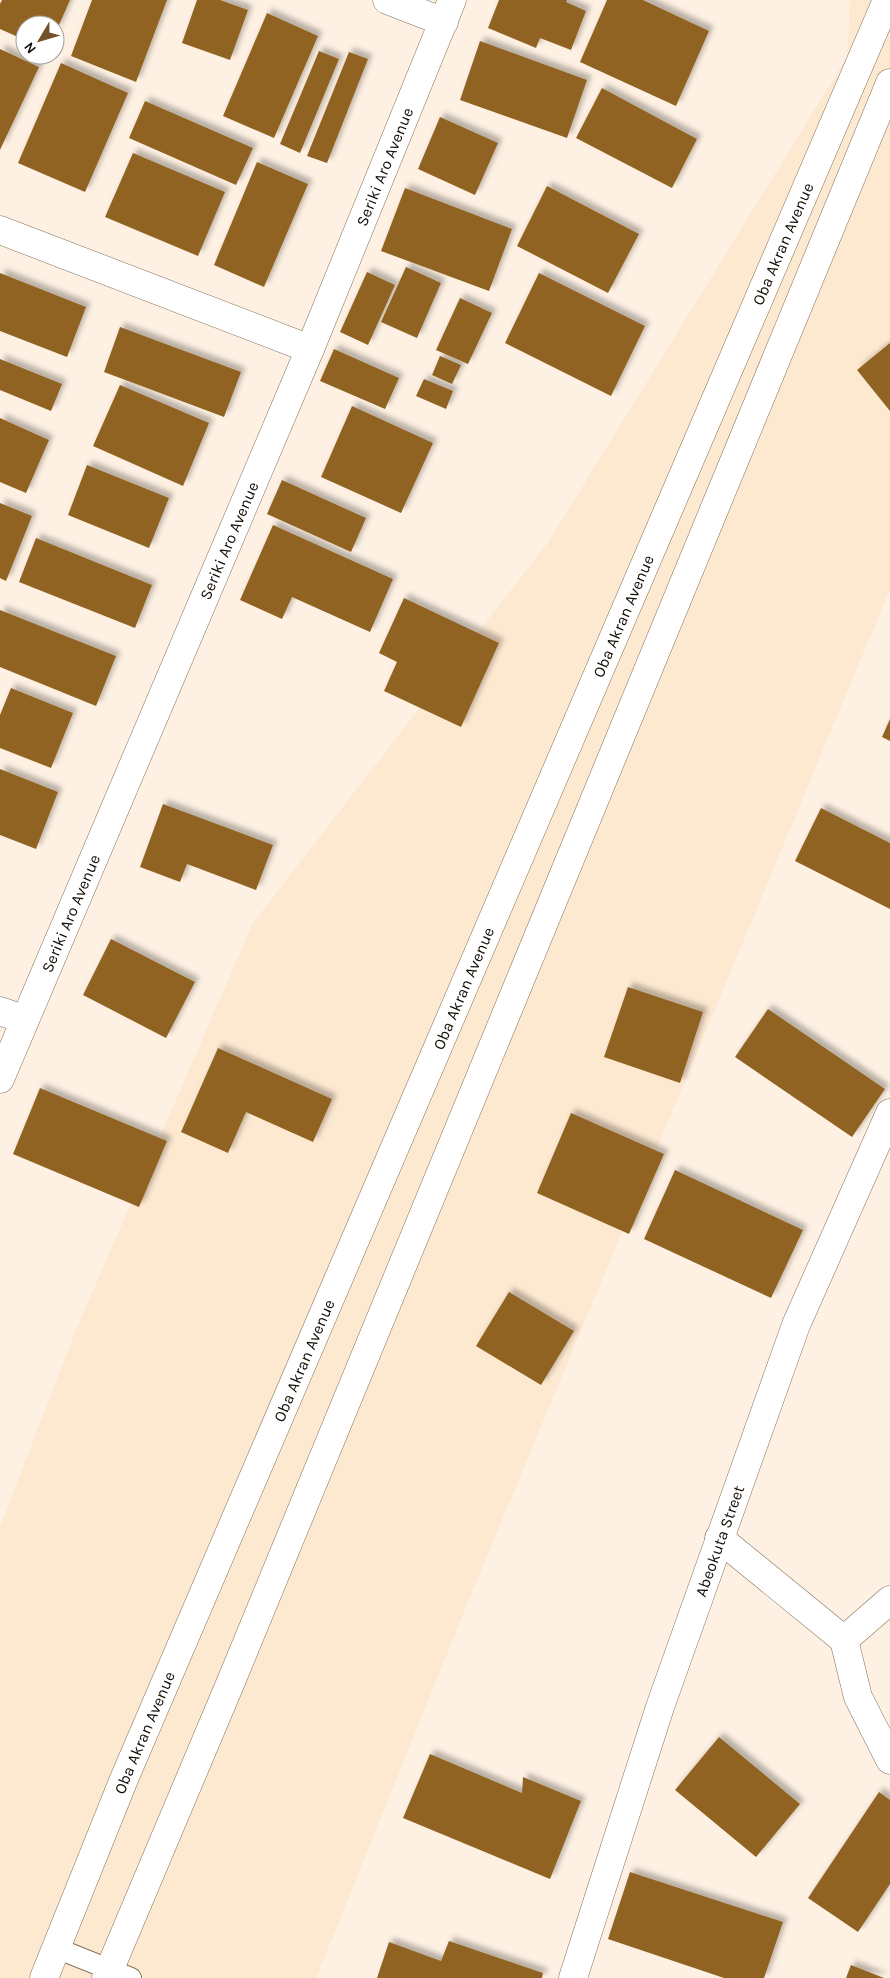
<svg xmlns="http://www.w3.org/2000/svg" width="890" height="1978" font-family="Karla,sans-serif">
<style>
.built{fill:#fde8d0}
.building{fill:#916321;filter:url(#shadow)}
.lines{fill:none;stroke-linecap:round;stroke-linejoin:round}
.service-casing{stroke:#83715b;stroke-width:22}
.minor-casing{stroke:#83715b;stroke-width:29}
.secondary-casing{stroke:#83715b;stroke-width:29}
.service{stroke:#fff;stroke-width:20}
.minor{stroke:#fff;stroke-width:28}
.secondary{stroke:#fff;stroke-width:28}
.labels{text-anchor:middle;dominant-baseline:central;stroke-width:4.5;stroke-linejoin:round;paint-order:stroke}
.street-label{font-size:16px;fill:#130c05;stroke:#fff}
</style>
<defs>
<filter id="shadow"><feDropShadow dx="4.5" dy="-4.5" stdDeviation="2.5" flood-color="#0004"/></filter>
</defs>
<rect width="100%" height="100%" fill="#fef1e3"/>
<path class="built" d="M850 0H890V589L470 1597 316 1978H0V1527L75 1332 253 923 549 541 847 57Z"/>
<path class="building" d="M2 0H70L55 34V25H25V40L0 29V4Z
M92 0H167L136 82 71 56Z
M197 0H220L248 10 230 60 182 43Z
M499 0H567L566 2 586 11 571 50 540 38 536 48 488 28Z
M607 0H643L709 31 676 106 580 62Z
M267 13 318 36 274 138 223 116Z
M480 41 587 80 567 138 460 100Z
M0 49 39 67 0 150Z
M319 51 339 59 300 153 280 144Z
M349 52 368 59 327 163 307 156Z
M61 63 128 93 85 192 18 163Z
M602 88 697 139 672 188 576 138Z
M145 101 253 148 236 185 129 138Z
M440 117 498 143 475 195 418 169Z
M133 153 225 192 198 256 105 217Z
M257 162 308 184 264 287 214 265Z
M547 186 639 234 608 293 517 246Z
M405 188 512 229 489 291 381 251Z
M406 267 441 283 417 338 381 322Z
M367 272 395 285 368 345 340 332Z
M0 273 86 307 67 357 0 331Z
M539 273 645 326 611 396 505 343Z
M460 298 492 313 468 364 436 350Z
M120 327 241 372 224 417 104 372Z
M890 343V411L857 370Z
M334 349 399 378 385 409 320 381Z
M440 356 461 365 452 384 432 375Z
M0 359 62 384 51 411 0 390Z
M424 379 453 391 446 409 416 396Z
M120 385 209 423 183 486 93 446Z
M352 406 433 443 401 513 321 477Z
M0 418 49 440 26 493 0 482Z
M87 465 169 498 149 548 68 515Z
M282 480 366 518 351 552 267 514Z
M0 503 32 516 6 581 0 578Z
M273 525 393 579 370 632 292 597 282 619 240 600Z
M36 538 152 585 135 628 19 582Z
M404 598 499 643 461 727 384 691 397 662 379 653Z
M0 610 116 656 96 706 0 667Z
M11 688 73 713 51 768 0 748V715Z
M890 719V741L882 737Z
M0 769 58 792 36 849 0 835Z
M163 804 273 845 256 890 187 864 180 882 140 867Z
M821 808 890 843V909L795 861Z
M111 939 195 982 166 1038 83 995Z
M628 987 703 1012 680 1083 604 1057Z
M768 1009 885 1089 852 1137 735 1057Z
M218 1048 332 1099 313 1142 246 1112 228 1153 181 1132Z
M40 1088 167 1141 139 1207 13 1154Z
M571 1113 664 1154 629 1234 537 1193Z
M675 1170 803 1230 771 1298 644 1239Z
M509 1292 574 1331 541 1385 476 1346Z
M719 1737 800 1804 756 1857 675 1790Z
M430 1754 522 1793 523 1777 581 1801 550 1879 403 1818Z
M879 1792 890 1800V1884L858 1932 808 1898Z
M630 1872 783 1922 764 1978H724L608 1939Z
M449 1941 543 1973 542 1978H377L389 1942 441 1961Z
M851 1965 884 1978H846Z"/>
<g class="lines">
<defs>
<path id="service" d="M56 1948 131 1978"/>
<g id="minor">
<path d="M387 0 444 22"/>
<path d="M0 230 310 349"/>
<path d="M0 1011 25 1020"/>
<path id="s1" d="M0 1079 310 349 452 0"/>
<path d="M719 1538 844 1640 890 1600"/>
<path d="M844 1640 858 1697 890 1760"/>
<path id="s2" d="M573 1978 660 1707 796 1325 890 1113"/>
</g>
<g id="secondary">
<path id="s3" d="M44 1978 124 1779 887 0"/>
<path d="M106 1978 230 1684 890 83"/>
</g>
</defs>
<use href="#service" class="service-casing"/>
<use href="#minor" class="minor-casing"/>
<use href="#secondary" class="secondary-casing"/>
<use href="#service" class="service"/>
<use href="#minor" class="minor"/>
<use href="#secondary" class="secondary"/>
</g>
<g class="labels">
<g class="street-label">
<text stroke="none"><textPath href="#s1" startOffset="990">Seriki Aro Avenue</textPath></text>
<text stroke="none"><textPath href="#s3" startOffset="1885">Oba Akran Avenue</textPath></text>
<text stroke="none"><textPath href="#s1" startOffset="585">Seriki Aro Avenue</textPath></text>
<text stroke="none"><textPath href="#s3" startOffset="1480">Oba Akran Avenue</textPath></text>
<text stroke="none"><textPath href="#s1" startOffset="180">Seriki Aro Avenue</textPath></text>
<text stroke="none"><textPath href="#s3" startOffset="1075">Oba Akran Avenue</textPath></text>
<text stroke="none"><textPath href="#s3" startOffset="670">Oba Akran Avenue</textPath></text>
<text stroke="none"><textPath href="#s2" startOffset="461">Abeokuta Street</textPath></text>
<text stroke="none"><textPath href="#s3" startOffset="265">Oba Akran Avenue</textPath></text>
</g>
</g>
<g transform="translate(40 40) rotate(232)"><circle r="24" fill="#ffffff" stroke="#a19e9b"/>
<path d="M0-4L9 19L0 12L-9 19Z" fill="#735229"/>
<text y="-8" font-size="14" font-weight="bold" text-anchor="middle" fill="#130c05">N</text>
</g>
</svg>
